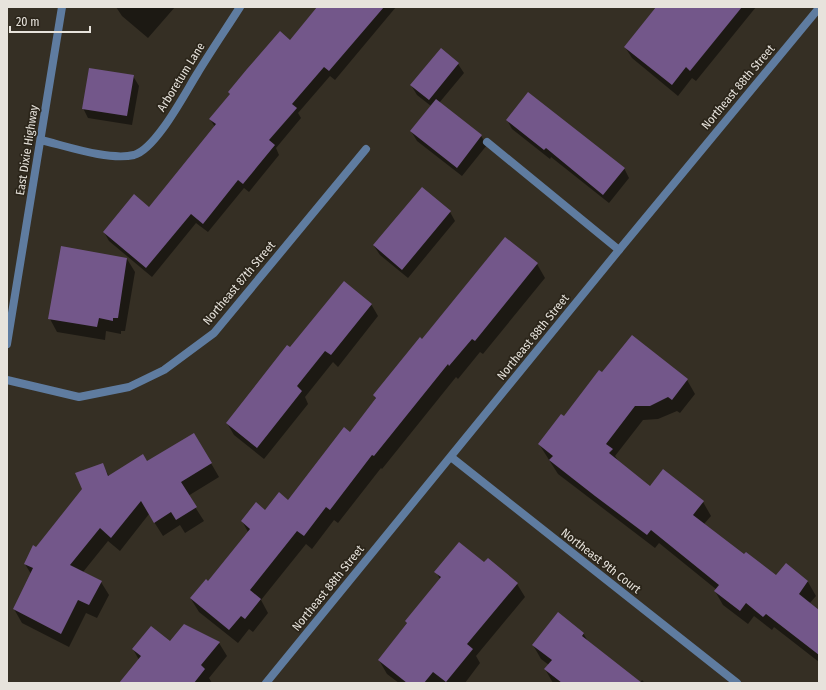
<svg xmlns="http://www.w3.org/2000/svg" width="826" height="690" font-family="'Fira Sans Condensed',sans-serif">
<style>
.shadow{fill:#0007}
.building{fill:#73578a}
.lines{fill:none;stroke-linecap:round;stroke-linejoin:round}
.lane{stroke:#5f7ca0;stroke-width:8}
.street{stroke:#5f7ca0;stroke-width:8}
.labels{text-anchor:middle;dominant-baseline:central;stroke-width:3.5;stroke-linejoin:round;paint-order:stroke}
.street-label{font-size:12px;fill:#e7e3dc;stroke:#2b251a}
</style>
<rect width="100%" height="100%" fill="#352f24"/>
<path class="shadow" d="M116 7H175L148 38 122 16Z
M318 7H396L335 80 330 76 298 113 301 118 276 148 279 155 249 192 244 188 208 232 196 223 152 277 109 241 104 232 149 208 215 127 210 119 290 41Z
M669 7H756L696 81 692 78 678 96 632 58 625 47Z
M458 64 464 73 439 103 481 136 487 145 462 176 417 141 411 131 431 106 417 95 411 85Z
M133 76 139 86 132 125 88 118 83 108Z
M507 120 624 168 629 178 609 203 551 157 550 159 512 129Z
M450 212 455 221 408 278 380 255 374 246Z
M505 238 537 264 545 278 483 354 480 352 458 379 456 377 382 469 381 468 338 523 334 520 312 549 306 544 261 600 268 613 253 632 249 629 238 643 199 612 191 599 208 582 248 532 242 521 288 501 350 433 376 400 374 396 422 340Z
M127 259 135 272 125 331H121V334L106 331 105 340 57 332 50 319Z
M371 304 378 316 338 367 333 362 305 397 308 404 264 459 234 435 227 423 290 349Z
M632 336 687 380 695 394 680 413 677 411 658 419 643 420 615 456 619 462 650 487 703 502 711 516 704 524 744 556 776 577 786 564 808 582 816 596 809 604 819 611V662L774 627 772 630 754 616 748 624 723 605 715 591 717 590 659 543 655 548 558 474 539 444 603 374Z
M194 434 219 477 188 496 204 521 185 533 180 525 163 536 149 514 120 551 108 541 83 572 101 582 109 595 97 618 86 613 69 647 22 623 14 609 31 574 25 564 102 464 109 476 147 462Z
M484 564 517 584 525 597 476 656 480 663 465 683H399L387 674 379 660 440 579 436 572Z
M583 633 589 643 640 683 642 680 645 683H553L545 669 549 665 541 659 533 645Z
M170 642 219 643 227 656 209 678 212 683H127L139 660 133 649Z"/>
<path class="building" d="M317 7H384L329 71 324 67 292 104 297 108 269 140 275 145 243 184 238 180 203 224 191 214 146 268 103 232 134 194 149 207 216 124 209 119 230 94 228 92 247 69 280 31 290 40Z
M656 7H742L690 71 686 67 672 85 624 47Z
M441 48 459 63 429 100 410 85Z
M89 68 134 75 127 116 82 109Z
M528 92 625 168 603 195 546 148 544 150 506 120Z
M436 99 482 135 457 168 410 131Z
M422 187 451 211 402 270 373 245Z
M505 237 538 263 475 341 472 339 449 366 448 364 374 456 372 455 330 510 326 507 304 536 297 531 250 590 261 599 245 619 241 616 229 630 190 598 206 579 208 581 250 529 241 521 256 502 265 510 279 492 288 500 344 427 350 432 376 398 373 395 420 337 422 339Z
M61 246 127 258 118 318H113V321L99 318 97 327 48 319Z
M344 281 372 304 331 355 325 351 297 386 302 391 257 448 226 423 287 345 290 347Z
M632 335 688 379 672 400 668 397 650 406H635L606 444 613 449 609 453 650 486 663 469 704 501 693 515 744 554 746 552 776 575 786 563 808 581 799 594 819 610V655L766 614 763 617 746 603 740 611 714 591 719 585 651 530 647 535 595 496 549 460 553 456 538 444 561 414 564 416 599 370 602 372Z
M194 433 212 463 181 482 197 507 176 520 171 512 154 523 141 501 111 538 100 528 70 565 102 581 89 605 78 600 61 634 13 609 33 568 24 564 33 545 36 547 82 489 75 473 103 463 108 476 143 454 147 461Z
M459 542 484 562 488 558 518 583 467 644 473 649 446 682 433 672 424 683H407L378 660 407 623 405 621 441 577 434 572Z
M558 612 584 633 582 636 642 683H562L544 669 552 660 532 645Z
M184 624 220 642 201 665 205 669 194 683H119L141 656 132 649 151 626 170 641Z"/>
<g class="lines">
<path class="lane" d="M487 142 619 250"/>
<path class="street" d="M41 140C66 146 109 161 134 155 156 149 185 93 197 74 211 51 226 29 240 7
M7 344 62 7
M7 380 79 397 129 387 164 370 214 333 366 149
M451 457 737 683
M266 683 619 250 819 8"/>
</g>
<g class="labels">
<g class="street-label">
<text transform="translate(181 77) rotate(-58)">Arboretum Lane</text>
<text transform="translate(738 87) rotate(-50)">Northeast 88th Street</text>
<text transform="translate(27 150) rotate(-81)">East Dixie Highway</text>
<text transform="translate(239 283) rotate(-50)">Northeast 87th Street</text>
<text transform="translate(533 337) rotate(-51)">Northeast 88th Street</text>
<text transform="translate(601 561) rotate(38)">Northeast 9th Court</text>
<text transform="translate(328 588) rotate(-51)">Northeast 88th Street</text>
</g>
</g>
<rect width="826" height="690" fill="none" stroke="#e7e3dc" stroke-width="16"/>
<path d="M10 26v6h80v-6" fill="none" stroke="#e7e3dc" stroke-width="2"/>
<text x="16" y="26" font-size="12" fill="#e7e3dc" stroke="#2b251a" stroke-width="3" paint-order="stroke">20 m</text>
</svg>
